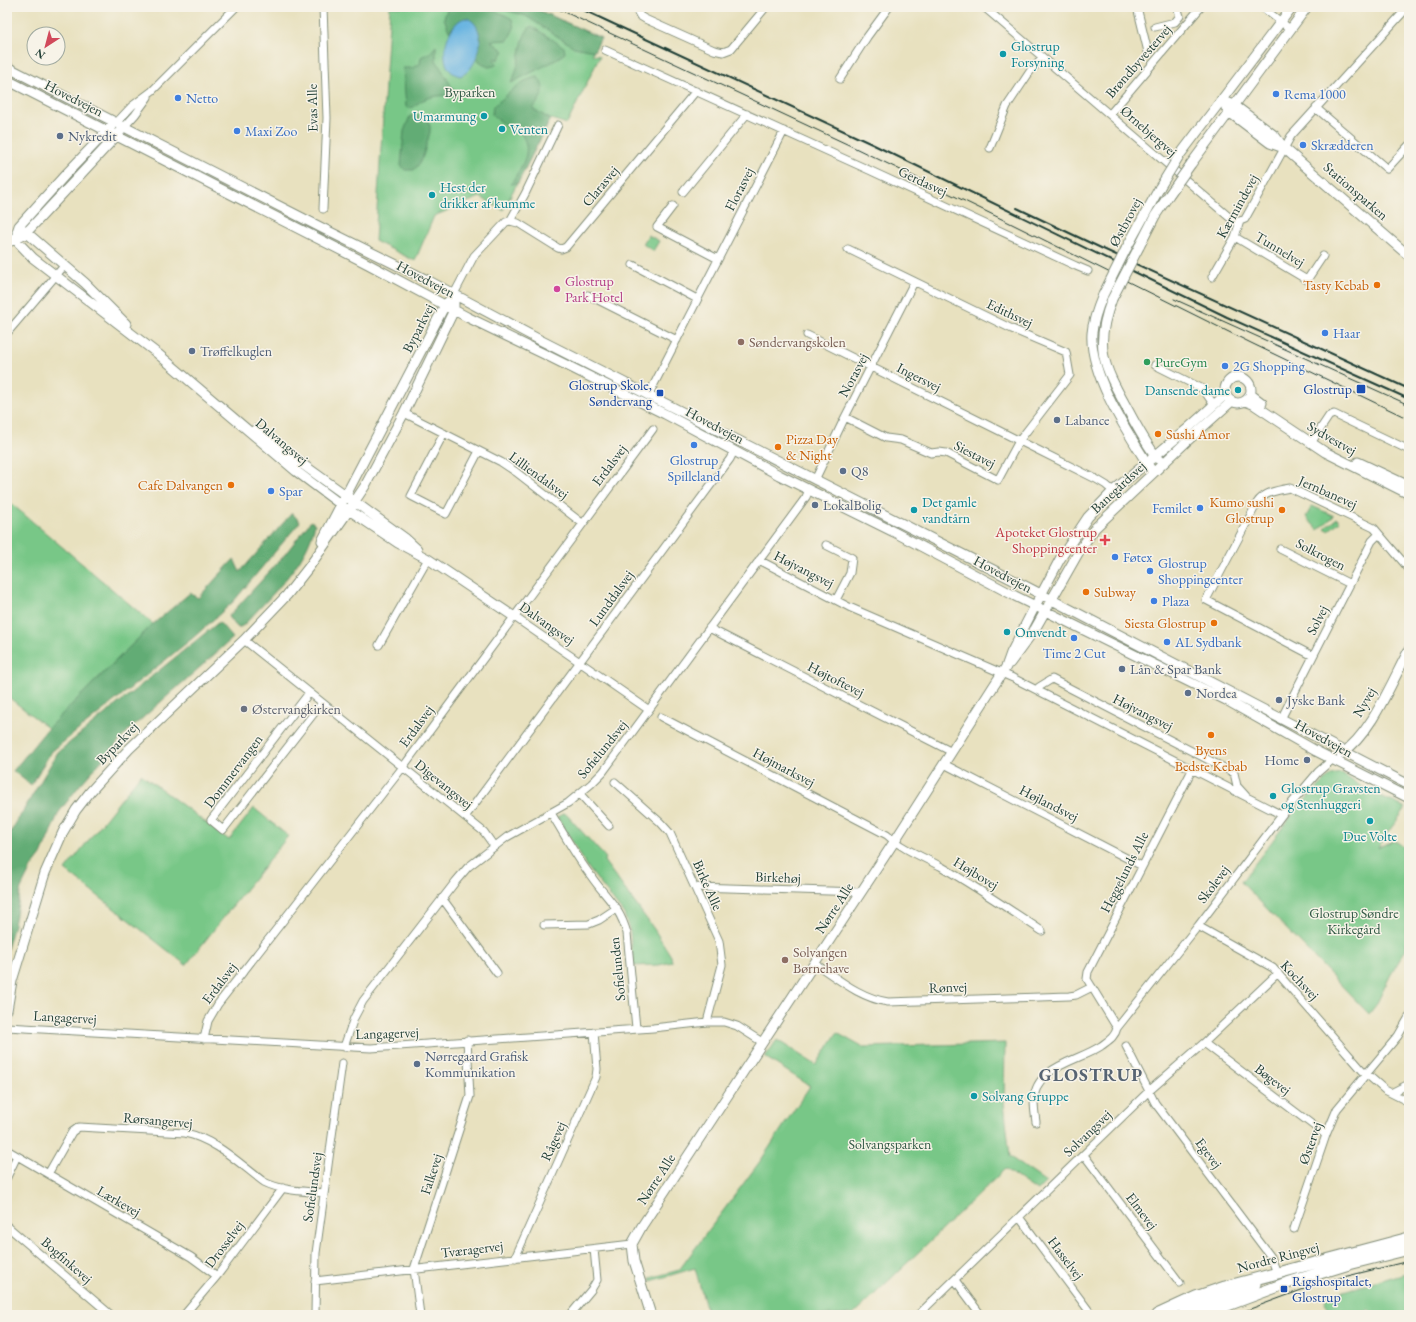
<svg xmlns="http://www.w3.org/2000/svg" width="1416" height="1322" font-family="'EB Garamond',serif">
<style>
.green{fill:#78c787;stroke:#4c825e}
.forest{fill:#62ac74;stroke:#407454}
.water{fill:#67b4e1;stroke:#43788a}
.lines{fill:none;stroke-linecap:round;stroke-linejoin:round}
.street-casing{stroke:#848f7a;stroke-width:9}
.secondary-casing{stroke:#848f7a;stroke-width:11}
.primary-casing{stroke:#848f7a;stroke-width:13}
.street{stroke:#fff;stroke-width:7}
.secondary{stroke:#fff;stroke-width:9}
.primary{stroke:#fff;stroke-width:11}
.tram{stroke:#1f3d34;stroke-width:1}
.rail{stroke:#1f3d34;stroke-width:2}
.secondary-bridge-casing{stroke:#848f7a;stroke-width:11;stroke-linecap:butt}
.secondary-bridge{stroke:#fff;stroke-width:9}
.culture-dot{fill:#0f9aa8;stroke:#f7f3e8;stroke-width:1.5}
.shop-dot{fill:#3f7fe0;stroke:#f7f3e8;stroke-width:1.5}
.service-dot{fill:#5c6f8a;stroke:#f7f3e8;stroke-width:1.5}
.food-dot{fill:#e8710a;stroke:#f7f3e8;stroke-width:1.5}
.hotel-dot{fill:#d1479c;stroke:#f7f3e8;stroke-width:1.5}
.education-dot{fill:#8d6e63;stroke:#f7f3e8;stroke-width:1.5}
.leisure-dot{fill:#2e9e5b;stroke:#f7f3e8;stroke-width:1.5}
.transit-dot{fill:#1a4fb4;stroke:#f7f3e8;stroke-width:1.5}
.health-dot{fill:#e0444e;stroke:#f7f3e8;stroke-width:1.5}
.worship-dot{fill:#6b7280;stroke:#f7f3e8;stroke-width:1.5}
.labels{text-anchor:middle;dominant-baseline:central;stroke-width:3;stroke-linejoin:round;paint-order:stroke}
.culture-label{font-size:14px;fill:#0d838f;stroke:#f7f3e8;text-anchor:start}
.street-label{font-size:14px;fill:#1f3d34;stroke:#f7f3e8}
.park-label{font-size:14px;fill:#315945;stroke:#f7f3e8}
.shop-label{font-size:14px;fill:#366cbe;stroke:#f7f3e8;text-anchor:start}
.service-label{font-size:14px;fill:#4e5e75;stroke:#f7f3e8;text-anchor:start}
.hotel-label{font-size:14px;fill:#b23c85;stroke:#f7f3e8;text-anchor:start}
.food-label{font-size:14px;fill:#c56008;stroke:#f7f3e8;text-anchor:end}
.education-label{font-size:14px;fill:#785e54;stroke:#f7f3e8;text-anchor:start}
.leisure-label{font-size:14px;fill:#27864d;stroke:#f7f3e8;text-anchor:start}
.transit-label{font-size:14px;fill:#164399;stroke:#f7f3e8;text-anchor:end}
.health-label{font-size:14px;fill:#be3a42;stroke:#f7f3e8;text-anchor:end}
.worship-label{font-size:14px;fill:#5b616d;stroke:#f7f3e8;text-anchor:start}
.district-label{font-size:18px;font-weight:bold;letter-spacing:1px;fill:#576472;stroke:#f7f3e8}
</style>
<rect width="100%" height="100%" fill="#f7f3e8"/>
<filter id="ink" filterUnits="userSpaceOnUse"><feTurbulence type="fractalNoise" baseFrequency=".025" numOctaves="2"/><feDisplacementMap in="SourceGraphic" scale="8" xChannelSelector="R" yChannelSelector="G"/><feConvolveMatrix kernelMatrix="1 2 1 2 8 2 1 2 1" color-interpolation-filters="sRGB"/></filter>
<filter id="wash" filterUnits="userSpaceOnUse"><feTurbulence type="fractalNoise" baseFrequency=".012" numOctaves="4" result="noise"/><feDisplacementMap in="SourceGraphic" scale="16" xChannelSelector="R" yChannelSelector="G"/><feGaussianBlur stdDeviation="0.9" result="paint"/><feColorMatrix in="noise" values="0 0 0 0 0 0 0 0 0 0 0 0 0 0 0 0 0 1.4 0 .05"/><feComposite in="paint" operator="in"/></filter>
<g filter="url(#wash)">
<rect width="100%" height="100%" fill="#e8e1bf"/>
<path class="green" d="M390 7H532L601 38 592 54 600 56 567 124 551 119 503 210 480 197 434 216 415 261 375 241Z
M648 235 659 241 653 251 643 244Z
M7 500 153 624 48 728 7 696Z
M1312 506 1334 516 1318 530 1306 517Z
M1337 518 1340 521 1328 531 1325 528Z
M1340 773 1367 790 1406 808 1383 839 1378 848 1392 841 1397 842 1409 851V929L1407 930 1406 949 1390 976 1376 1005 1369 1014 1241 882 1298 807 1331 775Z
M141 774 229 840 254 808 288 836 186 965 65 870Z
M565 813 606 858 604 861 654 929 671 956 672 962 659 965 633 966 630 932 624 914 589 869 557 817Z
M837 1033 862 1047 1005 1043 1004 1102 1010 1157 1046 1182 1037 1191 1005 1169 853 1315H708L695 1268 651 1281 650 1278 679 1270 761 1160 810 1086 765 1057 777 1040 816 1065Z
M1409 1272V1315H1373L1369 1310 1364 1315H1335L1324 1303 1327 1296Z"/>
<path class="forest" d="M448 7C472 7 491 6 512 19L514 28 508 40 491 41 504 51 498 60 495 58 494 59 497 64 494 66 488 67 479 61 477 56C483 37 482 31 467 18L460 20 449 31 444 18Z
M495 7H531L601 38 594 51 574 47 526 16Z
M531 26 564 47 565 53 554 61 511 83C513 79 515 75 516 71 521 57 520 36 531 26Z
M436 46V60L457 96C445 95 435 95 423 100 416 103 414 111 406 107L403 68H412L420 64 421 57 431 52Z
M538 77C548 91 541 97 533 109L550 119 518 183 511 184C523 163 535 151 518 129L509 128 492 115 493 106C510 95 517 80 538 77Z
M421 115 427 120 430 126V132L423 156 419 164 414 170H405L401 166 404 131 410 116Z
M292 513 300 522 233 602 194 637 51 752 31 785 13 771 48 728 153 624 190 593 198 598 234 559 240 572Z
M311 521 315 524C307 564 270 596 244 625L238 628 228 617 282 558Z
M219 622 233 638 128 731 80 785 59 812 41 855 31 868 21 888 14 925 7 949V838L58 752Z"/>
<path class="water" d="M467 18C490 27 479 70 460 76 431 70 449 17 467 18Z"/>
</g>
<g filter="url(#ink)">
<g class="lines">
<defs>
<path id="street" d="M635 7 640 16 645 19 714 50 723 52 731 49 766 7
M984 7 1229 217 1234 221H1240
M1137 7 1148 52
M1262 7 1290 29
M1155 27 1175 22 1180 16 1177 7
M605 50 869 170 1076 266 1088 271
M840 79 867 37 889 7
M1316 108 1387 169 1409 145
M1110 114 1201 7
M117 122 132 106 152 91 236 7
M125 126 135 115 148 97
M990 148 1007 106 1031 70 1043 58
M683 192 747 114
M673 206 657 227 718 259
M323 209 327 118 323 7
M510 221 525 194 558 125
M1235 237 1307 280 1323 256
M633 265 697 299
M1212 277 1235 237 1240 221 1245 219 1291 136 1408 7
M454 294 474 256 506 222 510 221 518 223 558 248 561 249 566 247 696 91
M588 295 677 340
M7 333 64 266
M807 335 1096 479 1106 485 1113 491
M1155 365 1203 389 1214 405
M648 396 784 131
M404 413 501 462 516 472 582 523
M845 417 886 438 901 440 931 453 939 452 946 453 998 480 1019 441 1070 375 1066 352 1012 329 848 249
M444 433 411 496 446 514 479 451
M1311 443 1329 416 1334 414 1409 450
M815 480 845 417 914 282
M826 545 852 558 850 573 836 600
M1280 549 1350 584
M759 560 849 607 1013 678 1282 815
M513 616 649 710
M709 628 952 752
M244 640 484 832 494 846
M379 645 428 559
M1313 656 1206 600 1257 503C1264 492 1278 490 1290 488L1374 528 1409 569
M1037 690 1039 687 1052 679 1234 773 1237 786 1246 796
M309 693 211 820 223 830 322 703
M661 717 887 835C902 849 923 857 942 867 976 887 1009 909 1042 931
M1281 719 1372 541 1379 534
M944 764 1142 866
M615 782 660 822 670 833 719 941 722 965 707 1022
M580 794 609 826
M551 813C564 834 576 857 591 876 606 898 619 905 627 933L636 1028
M465 817 730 459 734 451
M695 887 861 892
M442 898 497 973
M544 925 589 924 599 920 617 908
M1198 926 1273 968 1362 1070 1385 1090 1409 1102
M814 963C837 978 860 998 888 1002L1069 996 1076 995 1092 987
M7 1027 371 1048 653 1028 707 1022H724L737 1026 762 1042
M1117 1028 1198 926 1285 811 1318 772 1333 759
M1117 1028 1087 979 1088 972 1192 770
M204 1039 208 1021 218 1004 403 767 653 429
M1204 1043 1326 1135
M1126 1046 1155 1103 1271 1257 1277 1273
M344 1047 354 1018 363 1001 456 881 468 867 507 837 568 803 591 784 603 772 806 497 809 490
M1391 1093 1409 1084
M1036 1122C1035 1115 1034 1107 1034 1100 1035 1066 1079 1061 1101 1046 1109 1040 1115 1037 1117 1028
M7 1150 191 1257 217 1276
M1084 1155 1180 1283
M48 1174 72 1132 79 1127 185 1133C215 1139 240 1164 264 1182 282 1191 304 1191 324 1193
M7 1177 17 1156
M1019 1217 1092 1315
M7 1226 111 1315
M1294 1229 1326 1135 1337 1109 1398 1036 1409 1017
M515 1258 596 1077 597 1069 594 1032
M955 1280 981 1315
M315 1281 632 1244
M184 1315 217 1276 283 1188
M315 1315 316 1253 342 1063
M420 1315 414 1269 470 1096 467 1040
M570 1315 591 1290 597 1280 594 1249
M918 1315 1149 1091 1204 1043 1278 973"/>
<path id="secondary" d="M7 67 322 228 429 281 540 340 1027 587 1409 785
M7 80 368 264 467 317 542 353 665 414 779 475 894 532 1015 596 1226 700 1316 751 1409 798
M1221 100 1234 105 1275 136 1284 148 1409 256
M1226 108 1229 112 1270 143 1284 148
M1179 156 1292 7
M1191 164 1307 7
M19 226 85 283 126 324
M17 232 19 226 66 174 111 127
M14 238 33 258 158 354 296 471 340 504 398 543 428 559 513 616
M7 243 26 233 120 132
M1139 247 1155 216 1169 195
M1126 249 1160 187
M1103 295C1098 307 1093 320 1092 333 1089 375 1128 433 1150 468
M1112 299C1093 348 1104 366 1128 410 1137 427 1146 444 1158 459
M1225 390a13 13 0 1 1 26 0a13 13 0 1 1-26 0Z
M1250 394 1262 403
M1245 401 1253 404 1325 452 1409 494
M255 430 355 502 406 539 417 549
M1358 462 1409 486
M322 541 445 305 449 301
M1010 663 1035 629 1081 548 1095 528 1185 443 1232 401
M1341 754C1371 735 1392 681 1409 650
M7 1010 12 981 45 873 63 832 76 810 90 792 129 749 244 640 287 595 309 567 349 510 365 486 404 413 454 310V294
M651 1315 634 1261 632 1244 642 1226 894 842 993 687 1006 667 1011 653 1035 606 1060 559 1088 517 1113 491 1186 430 1226 394"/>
<path id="primary" d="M1157 1315 1196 1297 1225 1287 1409 1238
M1183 1315C1204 1300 1232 1295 1255 1284
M1201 1315 1284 1284 1349 1264 1409 1249"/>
</defs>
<use href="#street" class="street-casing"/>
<use href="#secondary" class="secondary-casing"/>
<use href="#primary" class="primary-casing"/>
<use href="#street" class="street"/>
<use href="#secondary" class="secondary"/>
<use href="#primary" class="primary"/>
<path class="tram" d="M554 7 849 145 1012 224 1251 343 1409 419
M1174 299 1409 405
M1234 1315 1323 1282 1409 1261"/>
<path class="rail" d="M577 7 874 145 1227 317 1409 399
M1017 208 1101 248 1409 389"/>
<defs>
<path id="secondary-bridge" d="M1160 187 1179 156
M1169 195 1191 164
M1103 295 1126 249
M1112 299 1139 247"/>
</defs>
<use href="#secondary-bridge" class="secondary-bridge-casing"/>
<use href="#secondary-bridge" class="secondary-bridge"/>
</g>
</g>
<g class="culture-dot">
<circle cx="1003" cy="54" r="4"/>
<circle cx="484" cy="116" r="4"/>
<circle cx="502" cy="129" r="4"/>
<circle cx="432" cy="195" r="4"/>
<circle cx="1238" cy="390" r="4"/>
<circle cx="914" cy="510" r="4"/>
<circle cx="1007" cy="632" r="4"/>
<circle cx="1273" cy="796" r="4"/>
<circle cx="1370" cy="821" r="4"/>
<circle cx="974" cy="1096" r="4"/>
</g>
<g class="shop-dot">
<circle cx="1276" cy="94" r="4"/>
<circle cx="178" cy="98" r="4"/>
<circle cx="237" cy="131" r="4"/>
<circle cx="1303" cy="145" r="4"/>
<circle cx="1325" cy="333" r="4"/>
<circle cx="1225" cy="366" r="4"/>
<circle cx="694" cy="445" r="4"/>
<circle cx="271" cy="491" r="4"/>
<circle cx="1200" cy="508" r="4"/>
<circle cx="1115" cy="557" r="4"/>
<circle cx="1150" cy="571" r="4"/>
<circle cx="1154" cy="601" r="4"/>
<circle cx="1074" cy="638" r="4"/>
<circle cx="1167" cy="642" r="4"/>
</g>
<g class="service-dot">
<circle cx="60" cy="136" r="4"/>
<circle cx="192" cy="351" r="4"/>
<circle cx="1057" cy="420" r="4"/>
<circle cx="843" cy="471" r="4"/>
<circle cx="815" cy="505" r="4"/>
<circle cx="1122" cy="669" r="4"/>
<circle cx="1188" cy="693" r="4"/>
<circle cx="1279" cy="700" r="4"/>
<circle cx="1307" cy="760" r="4"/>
<circle cx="417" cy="1064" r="4"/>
</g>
<g class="food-dot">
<circle cx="1377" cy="285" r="4"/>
<circle cx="1158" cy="434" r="4"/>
<circle cx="778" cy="447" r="4"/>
<circle cx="231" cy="485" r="4"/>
<circle cx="1282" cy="510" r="4"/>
<circle cx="1086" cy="592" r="4"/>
<circle cx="1214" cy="623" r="4"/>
<circle cx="1211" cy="735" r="4"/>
</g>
<circle class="hotel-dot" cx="557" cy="289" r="4"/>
<g class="education-dot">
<circle cx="741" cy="342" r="4"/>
<circle cx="785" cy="960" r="4"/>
</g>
<circle class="leisure-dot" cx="1147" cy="362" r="4"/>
<g class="transit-dot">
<rect x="1356" y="384" width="10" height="10" rx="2"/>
<rect x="656" y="389" width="8" height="8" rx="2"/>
<rect x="1280" y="1285" width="8" height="8" rx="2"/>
</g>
<path class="health-dot" d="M1103 534h4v4h4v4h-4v4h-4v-4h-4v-4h4z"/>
<circle class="worship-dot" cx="244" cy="709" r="4"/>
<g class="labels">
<g class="culture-label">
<text x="1011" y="46">Glostrup<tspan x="1011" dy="16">Forsyning</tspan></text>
<text x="476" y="116" text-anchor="end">Umarmung</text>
<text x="510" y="129">Venten</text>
<text x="440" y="187">Hest der<tspan x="440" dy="16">drikker af kumme</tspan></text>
<text x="1230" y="390" text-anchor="end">Dansende dame</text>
<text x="922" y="502">Det gamle<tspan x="922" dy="16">vandtårn</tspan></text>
<text x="1015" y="632">Omvendt</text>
<text x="1281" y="788">Glostrup Gravsten<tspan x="1281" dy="16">og Stenhuggeri</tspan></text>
<text x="1370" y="836" text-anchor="middle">Due Volte</text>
<text x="982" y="1096">Solvang Gruppe</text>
</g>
<g class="street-label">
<text transform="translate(1138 61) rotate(-49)">Brøndbyvestervej</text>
<text transform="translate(74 98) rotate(27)">Hovedvejen</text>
<text transform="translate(312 108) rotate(-91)">Evas Alle</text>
<text transform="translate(1149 131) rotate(41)">Ørnebjergvej</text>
<text transform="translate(923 181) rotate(25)">Gerdasvej</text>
<text transform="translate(600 186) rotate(-50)">Clarasvej</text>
<text transform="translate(739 189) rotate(-63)">Florasvej</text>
<text transform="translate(1356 191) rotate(41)">Stationsparken</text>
<text transform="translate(1237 206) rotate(-61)">Kærmindevej</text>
<text transform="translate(1125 222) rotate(-62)">Østbrovej</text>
<text transform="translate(1280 249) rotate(31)">Tunnelvej</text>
<text transform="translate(426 279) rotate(28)">Hovedvejen</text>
<text transform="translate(1010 313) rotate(25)">Edithsvej</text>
<text transform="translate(418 328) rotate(-63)">Byparkvej</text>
<text transform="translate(853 375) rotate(-62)">Norasvej</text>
<text transform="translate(919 377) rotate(27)">Ingersvej</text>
<text transform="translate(715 425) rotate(28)">Hovedvejen</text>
<text transform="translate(1332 438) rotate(30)">Sydvestvej</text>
<text transform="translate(282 441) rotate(40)">Dalvangsvej</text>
<text transform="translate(975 454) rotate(27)">Siestavej</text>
<text transform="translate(609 465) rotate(-53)">Erdalsvej</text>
<text transform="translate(539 475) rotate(36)">Lilliendalsvej</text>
<text transform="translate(1118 487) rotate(-43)">Banegårdsvej</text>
<text transform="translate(1328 492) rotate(24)">Jernbanevej</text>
<text transform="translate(1321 554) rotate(27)">Solkrogen</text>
<text transform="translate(804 569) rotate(27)">Højvangsvej</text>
<text transform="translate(1003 574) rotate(28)">Hovedvejen</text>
<text transform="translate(611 598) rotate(-54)">Lunddalsvej</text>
<text transform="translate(1317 620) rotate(-63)">Solvej</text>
<text transform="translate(547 623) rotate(35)">Dalvangsvej</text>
<text transform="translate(836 679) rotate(27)">Højtoftevej</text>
<text transform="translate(1364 702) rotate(-60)">Nyvej</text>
<text transform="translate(1143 712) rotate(27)">Højvangsvej</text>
<text transform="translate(416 726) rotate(-54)">Erdalsvej</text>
<text transform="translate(1324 738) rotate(29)">Hovedvejen</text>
<text transform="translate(117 743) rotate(-46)">Byparkvej</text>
<text transform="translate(602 749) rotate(-51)">Sofielundsvej</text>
<text transform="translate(784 767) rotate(28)">Højmarksvej</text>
<text transform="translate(233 771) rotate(-53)">Dommervangen</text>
<text transform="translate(444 784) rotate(39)">Digevangsvej</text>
<text transform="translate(1049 803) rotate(27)">Højlandsvej</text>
<text transform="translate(1124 872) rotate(-63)">Heggelunds Alle</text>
<text transform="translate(976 873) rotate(31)">Højbovej</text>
<text transform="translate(778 877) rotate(2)">Birkehøj</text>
<text transform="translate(1213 884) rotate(-53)">Skolevej</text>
<text transform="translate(708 885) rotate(66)">Birke Alle</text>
<text transform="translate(834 908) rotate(-57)">Nørre Alle</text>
<text transform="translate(617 969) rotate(-96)">Sofielunden</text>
<text transform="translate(1300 980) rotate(47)">Kochsvej</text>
<text transform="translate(219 983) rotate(-53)">Erdalsvej</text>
<text transform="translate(948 987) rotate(-2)">Rønvej</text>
<text transform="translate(65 1017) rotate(3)">Langagervej</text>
<text transform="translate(387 1033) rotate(-2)">Langagervej</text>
<text transform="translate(1273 1079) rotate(37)">Bøgevej</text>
<text transform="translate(158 1120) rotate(5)">Rørsangervej</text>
<text transform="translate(1087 1133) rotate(-44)">Solvangsvej</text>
<text transform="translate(553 1141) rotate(-66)">Rågevej</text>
<text transform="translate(1310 1143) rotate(-70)">Østervej</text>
<text transform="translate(1209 1153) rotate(53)">Egevej</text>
<text transform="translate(431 1174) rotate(-72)">Falkevej</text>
<text transform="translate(656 1179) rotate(-57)">Nørre Alle</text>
<text transform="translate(312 1187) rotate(-82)">Sofielundsvej</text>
<text transform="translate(119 1201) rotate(30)">Lærkevej</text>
<text transform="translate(1142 1211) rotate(53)">Elmevej</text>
<text transform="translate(224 1244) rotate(-53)">Drosselvej</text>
<text transform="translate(472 1249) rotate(-7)">Tværagervej</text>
<text transform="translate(1278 1257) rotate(-15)">Nordre Ringvej</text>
<text transform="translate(1066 1258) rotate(53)">Hasselvej</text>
<text transform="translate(67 1260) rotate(41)">Bogfinkevej</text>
</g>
<g class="park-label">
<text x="470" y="92">Byparken</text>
<text x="1354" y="913">Glostrup Søndre<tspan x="1354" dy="16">Kirkegård</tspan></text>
<text x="890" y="1144">Solvangsparken</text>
</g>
<g class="shop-label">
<text x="1284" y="94">Rema 1000</text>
<text x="186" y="98">Netto</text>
<text x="245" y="131">Maxi Zoo</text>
<text x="1311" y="145">Skrædderen</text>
<text x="1333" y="333">Haar</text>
<text x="1233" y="366">2G Shopping</text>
<text x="694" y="460" text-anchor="middle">Glostrup<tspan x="694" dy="16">Spilleland</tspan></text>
<text x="279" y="491">Spar</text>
<text x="1192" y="508" text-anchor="end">Femilet</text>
<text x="1123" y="557">Føtex</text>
<text x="1158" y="563">Glostrup<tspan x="1158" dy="16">Shoppingcenter</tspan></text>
<text x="1162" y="601">Plaza</text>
<text x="1175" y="642">AL Sydbank</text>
<text x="1074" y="653" text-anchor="middle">Time 2 Cut</text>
</g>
<g class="service-label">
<text x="68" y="136">Nykredit</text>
<text x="200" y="351">Trøffelkuglen</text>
<text x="1065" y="420">Labance</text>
<text x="851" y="471">Q8</text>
<text x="823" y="505">LokalBolig</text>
<text x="1130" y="669">Lån &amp; Spar Bank</text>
<text x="1196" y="693">Nordea</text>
<text x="1287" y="700">Jyske Bank</text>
<text x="1299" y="760" text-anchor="end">Home</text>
<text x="425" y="1056">Nørregaard Grafisk<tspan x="425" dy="16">Kommunikation</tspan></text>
</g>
<g class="hotel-label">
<text x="565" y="281">Glostrup<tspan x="565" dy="16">Park Hotel</tspan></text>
</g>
<g class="food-label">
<text x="1369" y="285">Tasty Kebab</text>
<text x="1166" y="434" text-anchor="start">Sushi Amor</text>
<text x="786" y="439" text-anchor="start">Pizza Day<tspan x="786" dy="16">&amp; Night</tspan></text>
<text x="223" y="485">Cafe Dalvangen</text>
<text x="1274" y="502">Kumo sushi<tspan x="1274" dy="16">Glostrup</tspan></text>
<text x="1094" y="592" text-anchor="start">Subway</text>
<text x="1206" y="623">Siesta Glostrup</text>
<text x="1211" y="750" text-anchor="middle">Byens<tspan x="1211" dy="16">Bedste Kebab</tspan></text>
</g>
<g class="education-label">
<text x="749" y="342">Søndervangskolen</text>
<text x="793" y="952">Solvangen<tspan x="793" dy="16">Børnehave</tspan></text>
</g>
<g class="leisure-label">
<text x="1155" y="362">PureGym</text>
</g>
<g class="transit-label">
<text x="652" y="385">Glostrup Skole,<tspan x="652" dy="16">Søndervang</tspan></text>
<text x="1352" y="389">Glostrup</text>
<text x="1292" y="1281" text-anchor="start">Rigshospitalet,<tspan x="1292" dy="16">Glostrup</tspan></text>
</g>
<g class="health-label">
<text x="1097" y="532">Apoteket Glostrup<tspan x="1097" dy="16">Shoppingcenter</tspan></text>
</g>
<g class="worship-label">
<text x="252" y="709">Østervangkirken</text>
</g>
<g class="district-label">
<text x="1091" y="1074">GLOSTRUP</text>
</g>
</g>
<rect width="1416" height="1322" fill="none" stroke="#f7f3e8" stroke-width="24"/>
<g transform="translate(46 46) rotate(216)"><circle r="19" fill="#f7f3e8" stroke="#a1aaa0"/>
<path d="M0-3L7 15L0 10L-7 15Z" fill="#d1495b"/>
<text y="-6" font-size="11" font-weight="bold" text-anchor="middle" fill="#1f3d34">N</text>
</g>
</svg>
